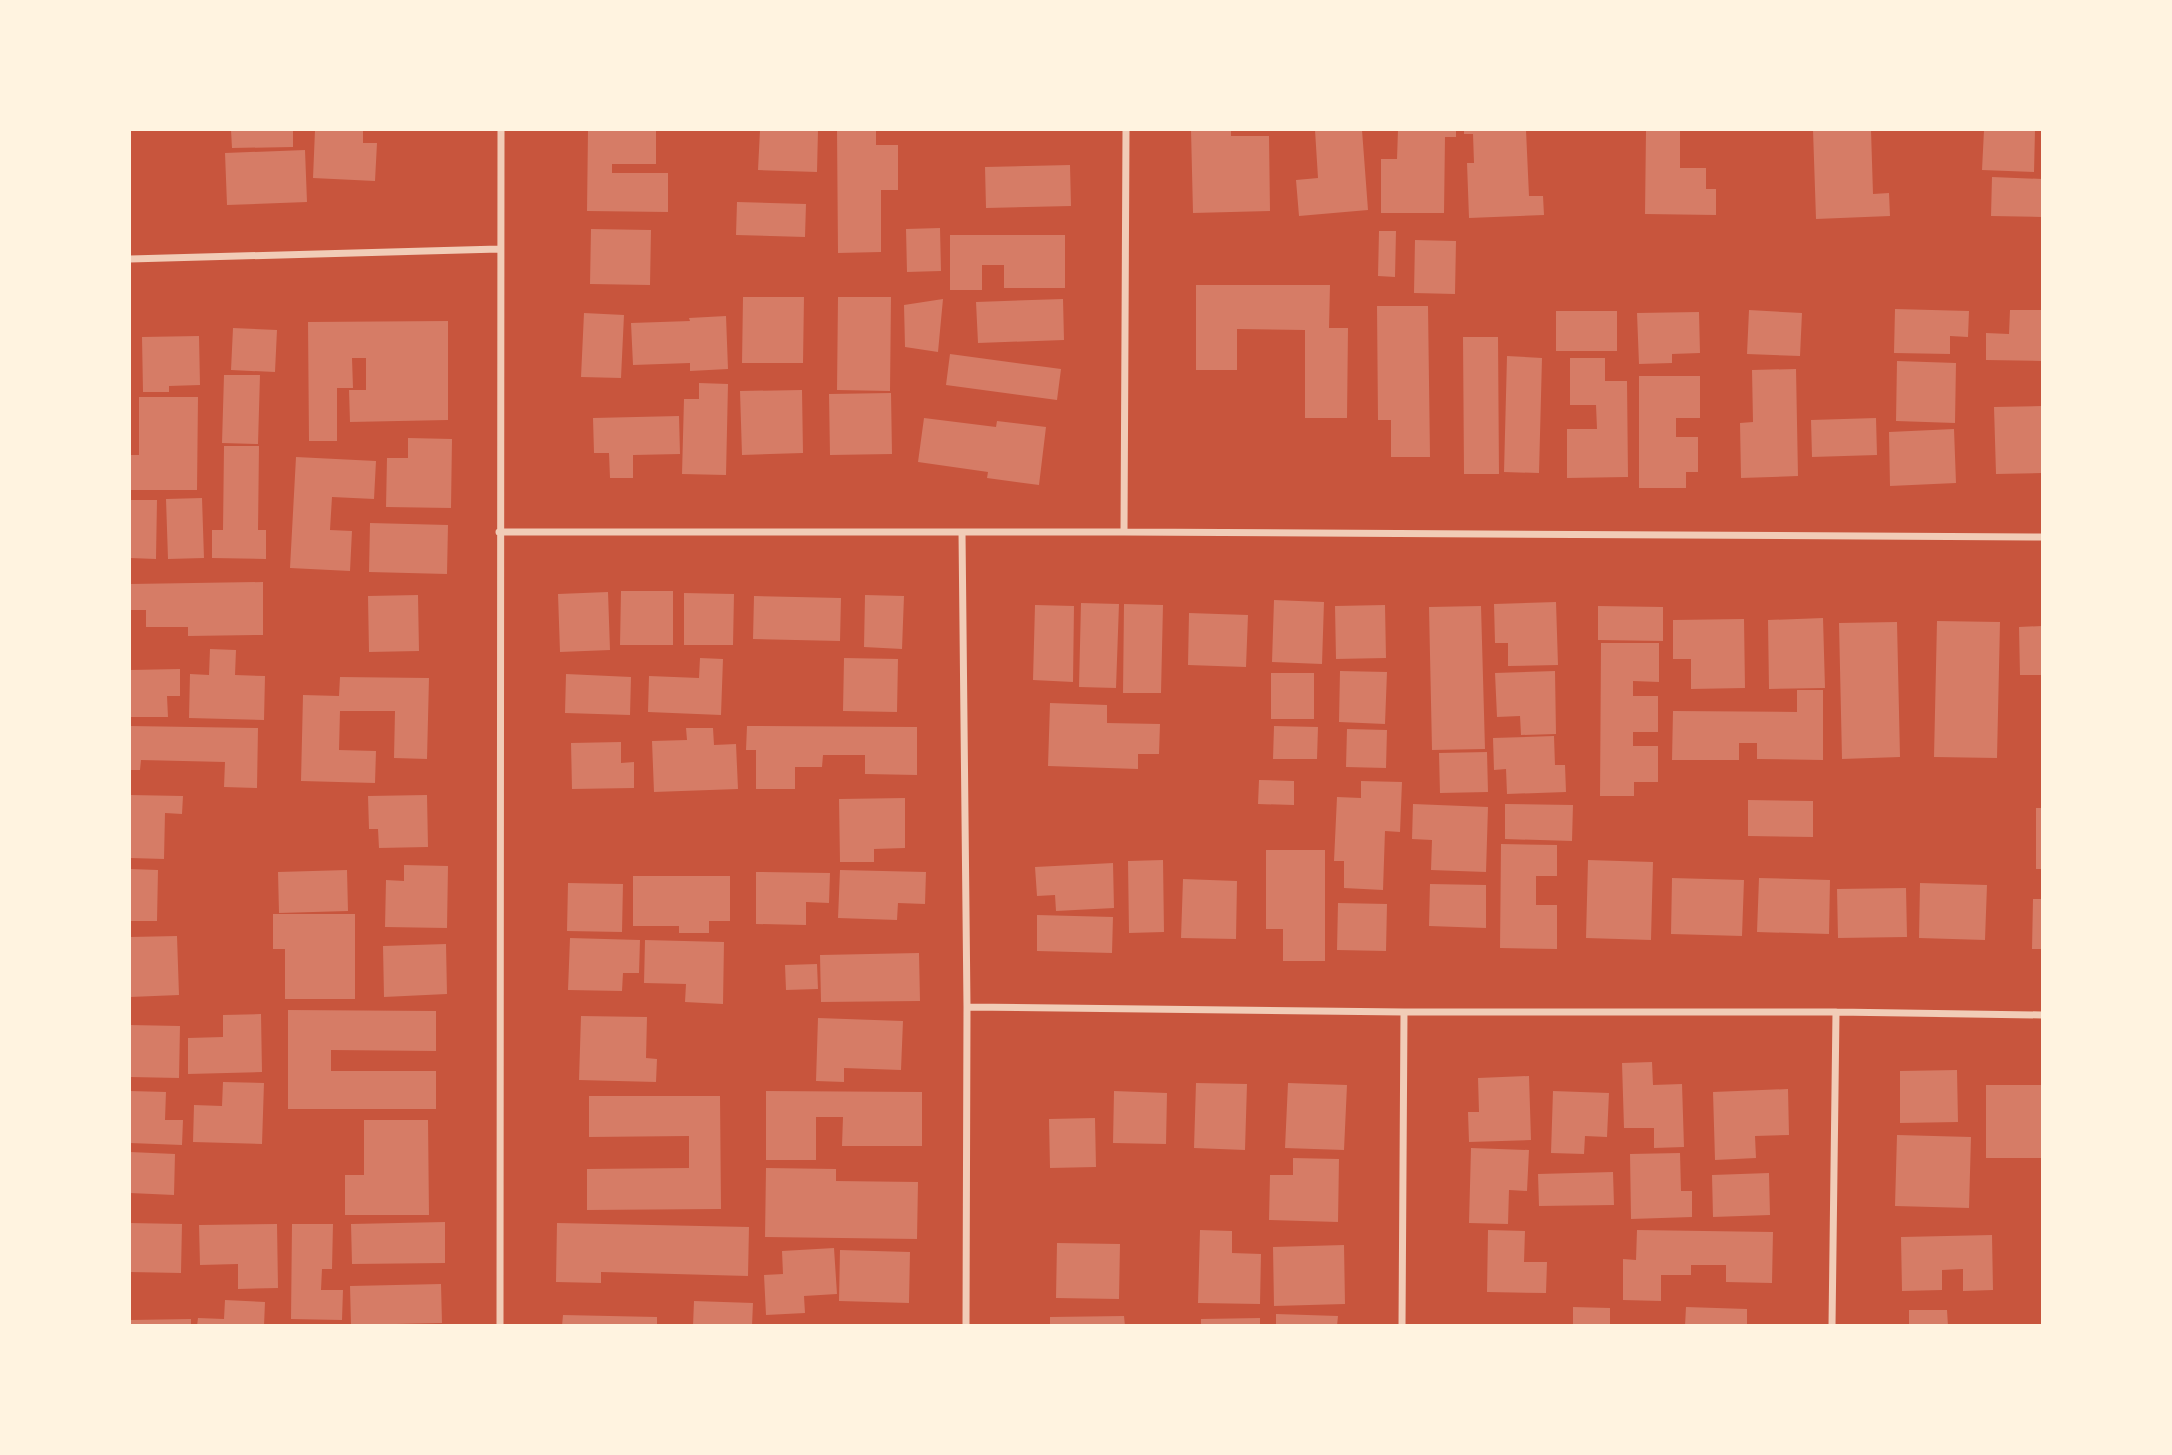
<svg xmlns="http://www.w3.org/2000/svg" width="2172" height="1455" font-family="'Varela Round',sans-serif">
<style>
.building{fill:#d67c66}
.lines{fill:none;stroke-linecap:round;stroke-linejoin:round}
.minor{stroke:#f1ccb7;stroke-width:7}
</style>
<rect width="100%" height="100%" fill="#c8553d"/>
<path class="building" d="M231 130H293V147L232 148Z
M315 130H363V143H377L375 181 313 178Z
M588 130H656V164H612V173H668V212L587 211Z
M760 130H818L817 172 758 170Z
M837 130H876V145H898V190H881V252L838 253Z
M1191 130H1231V136H1269L1270 211 1193 213Z
M1315 130H1362L1368 210 1299 216 1296 180 1318 178Z
M1398 130H1456V137H1445L1444 213H1381V159H1397Z
M1464 130H1526L1529 196H1543L1544 215 1469 218 1467 163H1474L1473 134H1464Z
M1646 130H1680V168H1706V189H1716V215L1645 214Z
M1813 130H1871L1873 194 1889 193 1890 216 1816 219Z
M1984 130H2035L2034 172 1982 170Z
M305 150 307 202 227 205 225 153Z
M1070 165 1071 206 986 208 985 167Z
M1992 177 2042 179V217L1991 216Z
M737 202 806 204 805 237 736 235Z
M940 228 941 271 907 272 906 229Z
M591 229 651 230 650 285 590 284Z
M1379 231H1396L1395 277 1378 276Z
M950 235H1065V288H1004V265H982V290H950Z
M1415 240 1456 241 1455 294 1414 293Z
M1196 285H1330L1329 328H1348L1347 418H1305V330L1237 329V370H1196Z
M743 297H804L803 363H742Z
M838 297H891L890 391 837 390Z
M943 299 938 352 905 347 904 305Z
M1063 299 1064 340 978 343 976 302Z
M1377 306H1428L1430 457H1391V420H1378Z
M1895 309 1969 311 1968 337 1950 336V354L1894 353Z
M1749 310 1802 313 1800 356 1747 354Z
M2010 310H2042V361L1986 360V333L2009 334Z
M1556 311H1617V351H1556Z
M1699 312 1700 353 1672 354V363L1639 364 1637 313Z
M584 313 624 315 621 378 581 377Z
M726 316 728 369 690 371V363L633 365 631 323 690 321 689 318Z
M448 321V420L350 422 349 390H366V358H352L353 388H337V441H309L308 322Z
M233 328 277 330 275 372 231 370Z
M199 336 200 385 169 386V392H143L142 337Z
M1463 337H1498L1499 474H1464Z
M950 354 1061 369 1057 400 946 385Z
M1507 356 1542 358 1539 473 1504 472Z
M1570 358H1605V381H1627L1628 477 1567 478V429H1597L1596 405H1570Z
M1897 361 1956 363 1955 423 1896 421Z
M1796 369 1798 476 1741 478 1740 423 1753 422 1752 370Z
M224 375H260L258 444 222 443Z
M1639 376H1700V418H1676V437H1698V472H1686V488H1639Z
M699 383 728 384 726 475 682 474 684 399H699Z
M802 390 803 453 742 455 740 391Z
M891 393 892 454 830 455 829 394Z
M139 397H198L197 490H130V455H139Z
M2042 406V473L1996 474 1994 407Z
M679 416 680 454 633 455V478H610L609 453H594L593 418Z
M924 418 996 427 997 421 1046 427 1039 485 987 478 988 472 918 462Z
M1876 418 1877 455 1812 457 1811 420Z
M1954 429 1956 483 1890 486 1889 432Z
M408 438 452 439 451 508 386 507 387 458H408Z
M224 446H259L258 530H266V559L212 558V530H223Z
M296 457 376 461 374 499 332 497 330 530 352 531 350 571 290 568Z
M202 498 204 558 168 559 166 499Z
M130 500H157L156 559 130 558Z
M370 523 448 525 447 574 369 572Z
M263 582V635L188 636V627H146V610H130V584Z
M621 591H673V645H620Z
M608 592 610 650 560 652 558 594Z
M684 593 734 594 733 645H684Z
M418 595 419 651 369 652 368 596Z
M865 595 904 596 902 649 864 647Z
M754 596 841 598 840 641 753 639Z
M1274 600 1324 602 1322 664 1272 662Z
M1556 602 1558 665 1508 666V643H1495L1494 604Z
M1081 603 1119 604 1116 688 1079 687Z
M1124 604 1163 605 1161 693H1123Z
M1035 605 1074 606 1073 682 1033 680Z
M1385 605 1386 658 1336 659 1335 606Z
M1481 606 1485 749 1432 750 1429 607Z
M1598 606 1663 607V641L1598 640Z
M1189 613 1248 615 1246 667 1188 665Z
M1823 618 1825 688 1769 689 1768 620Z
M1744 619 1745 688 1691 689V659H1673V620Z
M1937 621 2000 622 1997 758 1934 757Z
M1897 622 1900 757 1842 759 1839 623Z
M2042 626V675H2020L2019 627Z
M1601 643H1659V682L1633 681V696H1658V732H1633V746H1658V782H1634V796H1600Z
M210 649 236 650 235 675 265 676 264 720 189 718 190 674 209 675Z
M700 658 723 659 721 715 648 712 649 676 699 678Z
M844 658 898 659 897 712 843 711Z
M180 669V696H167L168 717H130V670Z
M1340 671 1387 672 1385 724 1339 722Z
M1555 671 1556 734 1521 735 1520 716 1497 717 1495 673Z
M1271 673H1314V719H1271Z
M566 674 631 677 630 715 565 713Z
M340 677 429 678 427 759 394 758 395 711H340L339 750 376 751 375 783 301 781 303 695 339 696Z
M1797 690H1823V760L1757 759V743H1739V760H1672L1673 711 1797 712Z
M1050 703 1107 705V723L1160 724 1159 754H1138V769L1048 766Z
M130 726 258 728 257 788 224 787 225 762 141 760 140 770H130Z
M747 726 917 727V775L865 774V755H823L822 767H795V789H756V750H746Z
M1274 726 1318 727 1317 759H1273Z
M686 728H713L714 745 736 744 738 789 654 792 652 741 687 740Z
M1347 729 1387 730 1386 768 1346 767Z
M1554 736 1555 765H1565L1566 792 1507 794 1506 769 1494 770 1493 738Z
M621 742V763L634 762V788L572 789 571 743Z
M1487 752 1488 792 1440 793 1439 753Z
M1259 780 1294 781V805L1258 804Z
M1361 781 1402 782 1400 832 1385 831 1383 890 1344 888V861H1334L1337 797 1361 798Z
M130 795 183 796 182 814 165 813 164 859 130 858Z
M427 795 428 847 379 848 378 829H369L368 796Z
M905 798V848L874 849V862H840L839 799Z
M1748 800 1813 801V837L1748 836Z
M1413 804 1488 807 1486 872 1431 870 1432 840 1412 839Z
M1505 804 1573 805 1572 841 1505 839Z
M2036 808H2042V869H2036Z
M1501 844 1557 845V876H1536V905H1557V949L1500 948Z
M1266 850H1325V961H1283V929H1266Z
M1163 860 1164 932 1129 933 1128 861Z
M1588 860 1653 862 1651 940 1586 938Z
M1113 863 1114 908 1056 911 1055 895 1037 896 1035 867Z
M404 865 448 866 447 928 385 927 386 880 404 881Z
M130 869 158 870 157 921H130Z
M347 870 348 911 279 913 278 872Z
M840 870 926 872 925 904 898 903 897 920 838 918Z
M756 872 830 873 829 903 806 902V925L756 924Z
M633 876H730V921H709V933H679V926H633Z
M1672 878 1744 880 1742 936 1671 934Z
M1759 878 1830 880 1829 934 1757 932Z
M1183 879 1237 881 1236 939 1181 938Z
M568 883 623 884 622 932 567 931Z
M1920 883 1987 885 1985 940 1919 938Z
M1430 884 1486 885V928L1429 926Z
M1906 888 1907 937 1838 938 1837 889Z
M2033 899H2042V949H2032Z
M1338 903 1387 904 1386 951 1337 950Z
M273 914H355V999H285V949H273Z
M1037 915 1113 917 1112 953 1037 951Z
M177 936 179 995 130 997V937Z
M570 938 640 940 639 973H623L622 991 568 990Z
M645 940 724 942 723 1004 685 1002 686 984 644 983Z
M446 944 447 994 384 997 383 946Z
M919 953 920 1001 821 1002 820 955Z
M817 964 818 989 786 990 785 965Z
M288 1010 436 1011V1051L331 1050V1071H436V1109H288Z
M261 1014 262 1072 188 1074V1038L223 1037V1015Z
M581 1016 647 1017 646 1058 657 1059 656 1082 579 1080Z
M818 1018 903 1021 901 1070 844 1068V1082L816 1081Z
M130 1025 180 1026 179 1078 130 1077Z
M1652 1062 1653 1085 1682 1084 1684 1147 1654 1148V1128H1624L1622 1063Z
M1957 1070 1958 1122 1900 1123V1071Z
M1529 1076 1531 1140 1469 1142 1468 1112H1479L1478 1078Z
M223 1082 264 1083 262 1144 193 1142 194 1105 222 1106Z
M1196 1083 1247 1084 1245 1150 1194 1148Z
M1288 1083 1347 1085 1344 1150 1285 1148Z
M1986 1085H2042V1158H1986Z
M1788 1089 1789 1135 1755 1136 1756 1158 1715 1160 1713 1092Z
M130 1091 166 1092 165 1120H183L182 1145 130 1143Z
M766 1091 922 1092V1146H842L843 1117H816V1160H766Z
M1114 1091 1167 1093 1166 1144 1113 1143Z
M1553 1091 1609 1093 1607 1137 1585 1136 1584 1154 1551 1153Z
M589 1096H720L721 1209 587 1210V1169L689 1168V1136L589 1137Z
M1095 1118 1096 1167 1050 1168 1049 1119Z
M364 1120H428L429 1215H345V1175H364Z
M1897 1135 1971 1137 1969 1208 1895 1206Z
M1471 1148 1529 1150 1527 1191 1509 1190 1508 1224 1469 1223Z
M130 1152 175 1154 174 1195 130 1193Z
M1680 1153 1681 1191H1692V1217L1631 1219 1630 1154Z
M1293 1158 1339 1159 1338 1222 1269 1220 1270 1175H1293Z
M766 1168 836 1169V1181L918 1182 917 1239 765 1237Z
M1613 1172 1614 1205 1539 1206 1538 1174Z
M1769 1173 1770 1215 1713 1217 1712 1175Z
M445 1222V1263L352 1264 351 1224Z
M130 1223 182 1224 181 1273 130 1272Z
M557 1223 749 1227 748 1276 601 1272V1283L556 1282Z
M277 1224 278 1288 238 1289V1264L200 1265 199 1225Z
M292 1224H333L332 1269H322L321 1290H343L342 1320 291 1319Z
M1200 1230 1232 1231V1253L1261 1254 1260 1304 1198 1303Z
M1488 1230 1525 1231 1524 1262H1547L1546 1293 1487 1292Z
M1637 1230 1773 1232 1772 1283 1726 1282V1265H1691V1275H1661V1301L1623 1300V1259L1636 1260Z
M1992 1235 1993 1290 1963 1291V1269L1942 1270V1290L1902 1291 1901 1237Z
M1057 1243 1120 1244 1119 1299 1056 1298Z
M1344 1245 1345 1304 1274 1306 1273 1247Z
M834 1248 837 1294 804 1296 805 1313 766 1315 764 1275 783 1274 782 1251Z
M840 1250 910 1252 909 1303 839 1301Z
M441 1284 442 1323 351 1325 350 1286Z
M225 1300 265 1302 264 1326H197L198 1318 224 1319Z
M694 1301 753 1303 752 1326H693Z
M1573 1307 1610 1308V1326H1573Z
M1686 1307 1747 1309V1326H1685Z
M1909 1310H1947L1948 1326H1909Z
M1276 1314 1338 1316 1337 1326H1276Z
M563 1315 657 1317V1326H562Z
M1124 1316 1125 1326H1050V1317Z
M1260 1318V1326H1201V1319Z
M191 1319V1326H130V1320Z"/>
<g class="lines">
<path class="minor" d="M130 259 499 249
M499 532H1124L2042 537
M962 532 967 1007 966 1326
M1124 532 1126 130
M967 1007 1404 1012H1836L2042 1015
M500 1326 501 130
M1402 1326 1404 1012
M1832 1326 1836 1012"/>
</g>
<rect width="2172" height="1455" fill="none" stroke="#fff3e0" stroke-width="262"/>
</svg>
